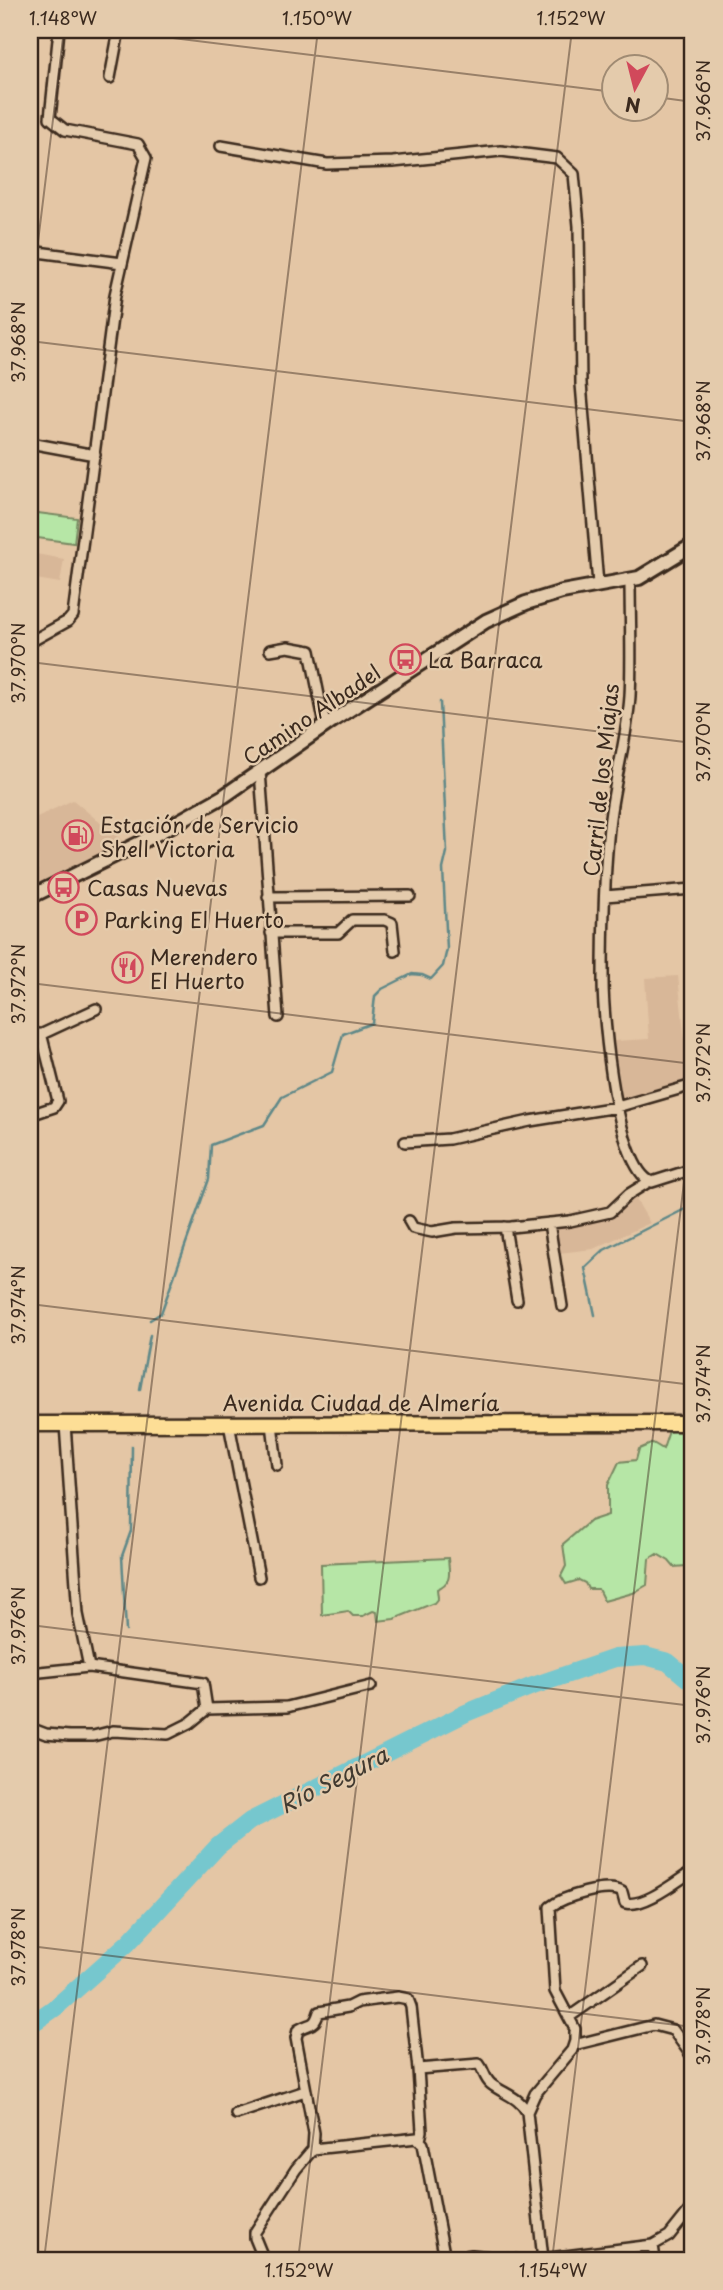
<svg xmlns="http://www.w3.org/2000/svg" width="723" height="2290" font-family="'Playpen Sans',sans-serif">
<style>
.built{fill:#d8b798}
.green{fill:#b6e6a6;stroke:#788862;stroke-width:2}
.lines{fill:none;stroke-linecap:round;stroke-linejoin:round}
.stream{stroke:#5e8888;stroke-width:2.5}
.river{stroke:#76c7ce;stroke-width:18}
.street-casing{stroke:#3b2a1e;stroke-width:14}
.secondary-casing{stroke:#3b2a1e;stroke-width:18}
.primary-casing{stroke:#3b2a1e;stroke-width:19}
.street{stroke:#e4cbac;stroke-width:9}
.secondary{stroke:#e4cbac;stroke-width:12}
.primary{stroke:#fdde96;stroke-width:14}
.ticks{fill:none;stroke:#3b2a1e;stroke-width:2;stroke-opacity:0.45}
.labels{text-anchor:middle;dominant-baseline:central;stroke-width:5;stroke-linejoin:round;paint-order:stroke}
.poi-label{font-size:21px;fill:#3b2a1e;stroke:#e4cbac;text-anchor:start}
.street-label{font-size:21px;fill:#3b2a1e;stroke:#e4cbac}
.water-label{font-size:23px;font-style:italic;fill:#413a30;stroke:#e4cbac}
.neatline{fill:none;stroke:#3b2a1e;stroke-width:2.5}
.ticks-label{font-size:18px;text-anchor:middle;fill:#3b2a1e}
</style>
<rect width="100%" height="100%" fill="#e4c6a5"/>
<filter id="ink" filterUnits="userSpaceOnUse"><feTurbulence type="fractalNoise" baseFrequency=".0143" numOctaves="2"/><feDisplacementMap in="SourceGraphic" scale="14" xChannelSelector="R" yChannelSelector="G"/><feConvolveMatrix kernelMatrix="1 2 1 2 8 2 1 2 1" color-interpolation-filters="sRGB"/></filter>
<g filter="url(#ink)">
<path class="built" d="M30 553 64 559 60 583 30 578Z
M73 800 131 848 39 893 37 817Z
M678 976 689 1079 622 1098 614 1041 649 1039 645 978Z
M634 1196 650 1223 593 1249 559 1253 553 1226 593 1222 611 1216 627 1207Z"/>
<path class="green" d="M30 512 77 518 74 543 30 537Z
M669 1431 688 1432 693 1435V1487L689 1500 692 1501 693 1527 685 1528 687 1548 693 1552V1561L692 1562 686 1557V1566L674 1567 669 1561 657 1554 649 1559 647 1585 633 1593 604 1601 598 1589H588L585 1583 579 1580 566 1584 561 1576 566 1566 563 1544 590 1521 608 1515V1485L619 1462 636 1460 639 1449 653 1443 663 1449Z
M448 1558C449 1573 453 1582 437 1589L438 1598 434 1603 394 1619 378 1621 377 1612 373 1611 363 1616H353L348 1611 322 1615 321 1564Z"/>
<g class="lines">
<path class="stream" d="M595 1315 585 1268 604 1250 687 1208
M150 1320 161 1313 209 1179 211 1145 264 1125 282 1097 332 1072 343 1034 372 1023 375 996 382 989 412 974 422 975 431 979 443 966 447 949 443 869 447 852 440 702
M140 1389 150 1335
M126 1631 122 1556 131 1531 132 1446"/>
<path class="river" d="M30 2025 56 2007 128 1943 218 1846 250 1821 466 1713 530 1687 615 1658 645 1656 668 1662 693 1683"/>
<defs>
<path id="street" d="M110 78 119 30
M221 146 327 164 393 162 501 151 557 158 574 174 579 226 581 384 598 584
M30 251 122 263
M30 443 95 455
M630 580C630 618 632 658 630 696 627 741 613 784 609 827 604 878 603 930 603 981 603 1018 616 1169 652 1182L693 1169
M30 642 68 621 73 615 115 295 146 158 138 144 65 130 50 118 59 30
M270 650 288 647 310 651 325 725
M260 771 278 1017
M605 896 693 889
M268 897 410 896
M271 933H338L352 920H385L392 923 395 951
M30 1034H39L42 1037 58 1101 54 1107 30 1115
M40 1035 96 1009
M405 1142 449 1139 530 1121 617 1107 693 1085
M409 1221 413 1228 432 1232 456 1228 511 1227 570 1221 610 1212 629 1194 650 1181
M549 1223 562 1306
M505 1227 517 1300
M65 1424 78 1614 89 1667
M229 1424 259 1577
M272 1424 277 1465
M30 1673 89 1667 203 1683 207 1709 287 1707 371 1686
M30 1728 46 1734 69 1736H93L113 1731 168 1734 190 1723 207 1709
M569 2017 642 1966
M574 2045 654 2025 673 2030 691 2055
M418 2069 479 2064C484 2070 484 2078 491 2084 504 2094 519 2097 527 2112
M236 2114 305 2091
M313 2149 314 2133 296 2038 298 2030C311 2022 314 2028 319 2012L348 2007 358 2002 398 1997 408 1999 411 2007 418 2069 422 2131 420 2140
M653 2245 655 2260
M543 2259 527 2112 535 2094 572 2050 575 2041V2029L555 1991 550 1907C563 1897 607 1883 622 1892L625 1903C644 1908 677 1881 693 1871
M264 2260 255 2238V2232L296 2169 313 2149 417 2138 423 2144 445 2259
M443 2260 472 2255 518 2260
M533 2260 653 2245 669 2236 693 2206"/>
<path id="secondary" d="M30 897 140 843 224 796 329 723 486 621 526 603 562 592 639 578 693 545"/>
<path id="primary" d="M30 1424 693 1423"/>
</defs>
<use href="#street" class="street-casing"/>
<use href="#secondary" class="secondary-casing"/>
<use href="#primary" class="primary-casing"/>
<use href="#street" class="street"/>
<use href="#secondary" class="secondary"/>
<use href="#primary" class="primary"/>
</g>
</g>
<path class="ticks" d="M108 30 614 92M656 97 693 102M30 307 64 30M30 341 693 422M30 662 693 743M30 983 693 1064M30 1304 693 1385M30 1625 693 1706M30 1946 693 2027M44 2260 318 30M298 2260 572 30M552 2260 693 1109"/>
<defs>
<symbol id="bus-ring" viewBox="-11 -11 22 22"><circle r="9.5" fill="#e4cbac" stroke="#d1495b" stroke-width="1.5"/><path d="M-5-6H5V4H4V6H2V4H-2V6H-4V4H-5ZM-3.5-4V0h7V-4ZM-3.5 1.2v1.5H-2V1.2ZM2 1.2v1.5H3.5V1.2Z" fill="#d1495b"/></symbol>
<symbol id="fuel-ring" viewBox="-11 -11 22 22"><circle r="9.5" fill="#e4cbac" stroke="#d1495b" stroke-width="1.5"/><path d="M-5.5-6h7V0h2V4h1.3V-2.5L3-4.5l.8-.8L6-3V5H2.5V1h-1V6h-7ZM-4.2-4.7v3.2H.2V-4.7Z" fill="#d1495b"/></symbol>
<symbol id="parking-ring" viewBox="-11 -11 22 22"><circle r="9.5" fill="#e4cbac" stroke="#d1495b" stroke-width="1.5"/><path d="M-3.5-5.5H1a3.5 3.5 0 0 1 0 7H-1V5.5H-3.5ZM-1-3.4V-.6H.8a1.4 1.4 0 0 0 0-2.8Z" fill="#d1495b"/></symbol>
<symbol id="restaurant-ring" viewBox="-11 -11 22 22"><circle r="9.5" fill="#e4cbac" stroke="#d1495b" stroke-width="1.5"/><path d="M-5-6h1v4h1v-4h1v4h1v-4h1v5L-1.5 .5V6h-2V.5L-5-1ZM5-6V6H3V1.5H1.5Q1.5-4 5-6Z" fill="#d1495b"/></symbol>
</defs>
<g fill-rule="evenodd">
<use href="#bus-ring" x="388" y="642" width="35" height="35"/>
<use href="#fuel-ring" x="60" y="818" width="35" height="35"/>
<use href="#bus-ring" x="46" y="870" width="35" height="35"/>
<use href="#parking-ring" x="64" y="902" width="35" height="35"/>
<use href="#restaurant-ring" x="110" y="950" width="35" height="35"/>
</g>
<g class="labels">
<g class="poi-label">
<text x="428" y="659">La Barraca</text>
<text x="100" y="824">Estación de Servicio<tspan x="100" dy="24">Shell Victoria</tspan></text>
<text x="87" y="887">Casas Nuevas</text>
<text x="104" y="919">Parking El Huerto</text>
<text x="150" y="956">Merendero<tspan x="150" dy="24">El Huerto</tspan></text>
</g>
<g class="street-label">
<text transform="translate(311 714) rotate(-34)">Camino Albadel</text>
<text transform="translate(600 780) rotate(-84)">Carril de los Miajas</text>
<text x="361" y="1402">Avenida Ciudad de Almería</text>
</g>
<g class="water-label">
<text transform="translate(333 1779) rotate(-27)">Río Segura</text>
</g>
</g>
<rect width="723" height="2290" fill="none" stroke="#e4cbac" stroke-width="77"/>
<g transform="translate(635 88) rotate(187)"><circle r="33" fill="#e4cbac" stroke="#a08b73" stroke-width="2"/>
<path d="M0-5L12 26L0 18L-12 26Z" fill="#d1495b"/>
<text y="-10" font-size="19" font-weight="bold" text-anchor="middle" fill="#3b2a1e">N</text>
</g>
<rect x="38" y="38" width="646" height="2214" class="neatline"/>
<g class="ticks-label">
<text x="63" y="25">1.148°W</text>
<text x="317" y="25">1.150°W</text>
<text x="571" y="25">1.152°W</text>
<text transform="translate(704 101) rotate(-90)" y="6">37.966°N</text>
<text transform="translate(19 342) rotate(-90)" y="6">37.968°N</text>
<text transform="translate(704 421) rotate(-90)" y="6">37.968°N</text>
<text transform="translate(19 663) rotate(-90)" y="6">37.970°N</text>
<text transform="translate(704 742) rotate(-90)" y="6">37.970°N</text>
<text transform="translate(19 984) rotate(-90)" y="6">37.972°N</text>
<text transform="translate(704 1063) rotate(-90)" y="6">37.972°N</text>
<text transform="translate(19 1305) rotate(-90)" y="6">37.974°N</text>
<text transform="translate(704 1384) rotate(-90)" y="6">37.974°N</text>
<text transform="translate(19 1626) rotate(-90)" y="6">37.976°N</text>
<text transform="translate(704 1705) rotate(-90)" y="6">37.976°N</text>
<text transform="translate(19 1947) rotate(-90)" y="6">37.978°N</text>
<text transform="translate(704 2026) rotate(-90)" y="6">37.978°N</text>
<text x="299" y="2277">1.152°W</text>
<text x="553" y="2277">1.154°W</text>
</g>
</svg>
